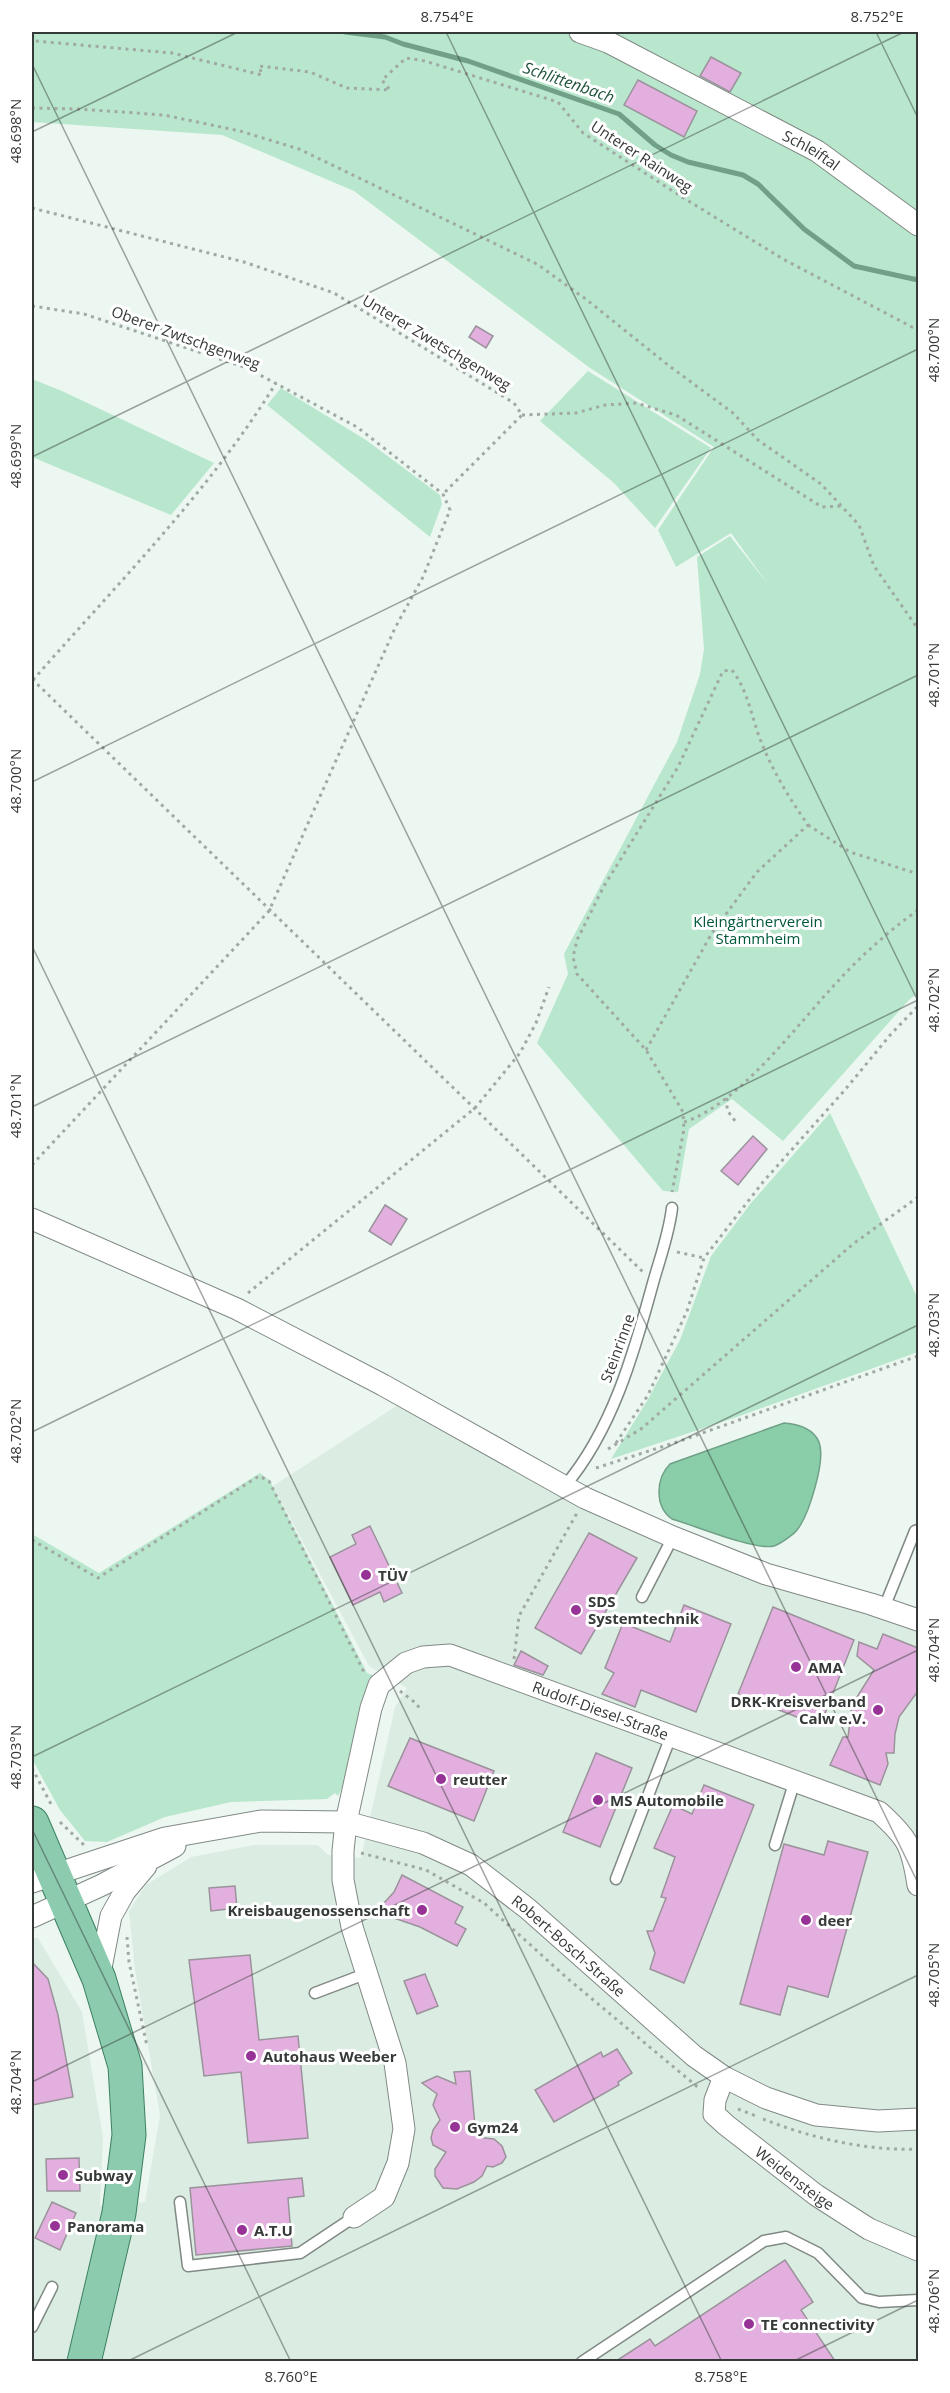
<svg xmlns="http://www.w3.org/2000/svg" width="950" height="2393" font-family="'Open Sans',sans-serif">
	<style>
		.built { fill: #dbede2 }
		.green { fill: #b8e7cd }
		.water { fill: #89cda9; stroke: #70a187; stroke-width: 1.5 }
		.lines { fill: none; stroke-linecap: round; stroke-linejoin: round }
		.stream { stroke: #70a187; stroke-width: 5 }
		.building { fill: #e2afdf; stroke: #9b939b; stroke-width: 1.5 }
		.lane-casing { stroke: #808984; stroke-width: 13 }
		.street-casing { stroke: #808984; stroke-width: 23 }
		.primary-casing { stroke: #3c8161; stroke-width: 35 }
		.path { stroke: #a1a9a4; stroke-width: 3; stroke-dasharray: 3 4.5; stroke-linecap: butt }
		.lane { stroke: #fff; stroke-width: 10 }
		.street { stroke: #fff; stroke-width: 21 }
		.primary { stroke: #8ccbae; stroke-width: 33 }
		.ticks { fill: none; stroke: #353937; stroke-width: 1.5; stroke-opacity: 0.45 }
		.poi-dot { fill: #973297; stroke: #fff; stroke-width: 2 }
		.labels { text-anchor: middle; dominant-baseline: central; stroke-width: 6; stroke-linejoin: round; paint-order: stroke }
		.street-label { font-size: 15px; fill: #353937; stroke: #fff }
		.park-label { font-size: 15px; fill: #005939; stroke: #fff }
		.poi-label { font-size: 15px; font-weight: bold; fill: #353937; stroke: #fff; text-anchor: start }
		.water-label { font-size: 16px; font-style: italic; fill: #1f533b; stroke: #fff }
		.neatline { fill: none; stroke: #353937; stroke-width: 2 }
		.ticks-label { font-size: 15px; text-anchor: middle; fill: #353937 }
	</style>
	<rect width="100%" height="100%" fill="#ecf7f1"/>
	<polygon class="built" points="398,1405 554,1492 918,1630 918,2361 32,2361 32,1938 38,1938 82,2012 103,2137 100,2206 145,2202 160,2115 135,1970 129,1911 146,1885 191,1857 254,1845 318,1845 328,1855 361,1858 395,1707 407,1688 369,1666 273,1486"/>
	<g class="green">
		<polygon points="32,32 918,32 918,993 909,1000 783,1141 732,1099 689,1129 678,1192 663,1191 537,1043 568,974 564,954 677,742 700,674 704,649 697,557 730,536 767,583 731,533 676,567 658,530 714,447 590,368 354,191 222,135 32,122"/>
		<polygon points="588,371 711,448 655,528 614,483 540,421"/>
		<polygon points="32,379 62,391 214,463 171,515 32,457"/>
		<polygon points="281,388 366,440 440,495 442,504 430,537 267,405"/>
		<polygon points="830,1113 918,1299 918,1352 740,1416 611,1459 647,1401 680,1340 711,1256 751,1203"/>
		<polygon points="260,1473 270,1481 367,1673 377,1677 363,1706 342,1788 338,1796 335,1793 327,1799 231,1802 165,1817 107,1842 85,1841 60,1810 32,1759 32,1534 99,1573"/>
	</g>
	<path class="water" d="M784,1423c13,1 29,5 35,19 7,18 -10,73 -22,88 -4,5 -17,14 -23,16 -18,5 -81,-21 -102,-27 -18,-13 -16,-41 -2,-55z"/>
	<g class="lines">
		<polyline class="stream" points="345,32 385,37 403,44 468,61 619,114 655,145 671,155 688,162 743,175 758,184 804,229 854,266 918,280"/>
	</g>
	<g class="building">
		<polygon points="711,57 741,73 730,92 700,76"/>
		<polygon points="638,80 697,111 684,137 624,105"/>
		<polygon points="476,326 493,336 486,348 469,337"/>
		<polygon points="753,1136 767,1149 738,1185 721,1171"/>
		<polygon points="385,1205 407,1219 391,1245 369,1231"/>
		<polygon points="370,1526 402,1593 384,1602 380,1592 353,1605 330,1557 356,1544 352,1535"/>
		<polygon points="589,1533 637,1558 581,1654 535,1628"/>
		<polygon points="684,1605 731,1624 696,1712 641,1690 635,1707 602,1694 614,1673 605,1668 623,1623 670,1642"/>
		<polygon points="773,1607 854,1640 820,1726 738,1694"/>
		<polygon points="883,1634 918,1648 918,1691 899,1717 895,1734 894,1753 886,1753 888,1764 880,1785 830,1765 843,1737 848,1737 852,1705 874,1670 857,1656 859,1642 877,1649"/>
		<polygon points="521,1651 548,1666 543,1675 514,1665"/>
		<polygon points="410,1738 494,1771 474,1821 388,1786"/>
		<polygon points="596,1753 632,1768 600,1847 563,1832"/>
		<polygon points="704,1785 754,1805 684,1983 650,1969 655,1953 647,1931 653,1931 666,1898 661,1897 675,1857 654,1848 673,1805 692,1814"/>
		<polygon points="828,1841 868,1852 828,1997 788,1986 780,2015 740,2004 784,1844 824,1855"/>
		<polygon points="402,1875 463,1907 455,1923 466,1929 457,1946 420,1927 385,1915 382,1908 383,1904 394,1892"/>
		<polygon points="235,1886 237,1908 211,1911 209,1888"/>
		<polygon points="250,1955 259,2040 298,2036 308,2138 248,2143 241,2072 204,2076 189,1960"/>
		<polygon points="32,1962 48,1979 58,2015 73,2097 32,2105"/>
		<polygon points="425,1974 438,2006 417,2014 404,1981"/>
		<polygon points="617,2049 632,2073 618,2082 619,2085 554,2122 535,2090 601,2052 603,2057"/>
		<polygon points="470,2071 476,2137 494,2139 502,2146 506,2157 502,2163 493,2167 487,2166 482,2176 474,2182 457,2189 443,2188 435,2176 435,2169 446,2152 433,2145 431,2138 433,2130 440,2120 433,2105 437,2094 422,2083 437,2076 456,2084 454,2072"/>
		<polygon points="79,2158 80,2191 47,2191 46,2159"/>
		<polygon points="302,2178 304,2196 288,2198 292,2246 196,2255 190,2188"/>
		<polygon points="52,2202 76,2213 60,2250 35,2238"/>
		<polygon points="785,2260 813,2302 801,2310 835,2361 616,2361 650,2339 655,2346"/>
	</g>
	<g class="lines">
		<g class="lane-casing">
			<g id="lane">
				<path d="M564,1487c48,-56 70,-134 89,-204 7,-25 16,-49 19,-75"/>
				<polyline points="642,1597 673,1537"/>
				<polyline points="884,1608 915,1531 918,1530"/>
				<polyline points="775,1845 795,1780"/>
				<polyline points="616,1879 671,1736"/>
				<polyline points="315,1993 365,1974"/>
				<polyline points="180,2202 188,2266 300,2253 354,2217"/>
				<polyline points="32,2327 52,2287"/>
				<polyline points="582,2362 764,2241 786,2237 818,2253 862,2298 879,2302 918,2300"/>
			</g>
		</g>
		<g class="street-casing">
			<g id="street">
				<path id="s1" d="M580,32l28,10 209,109 101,74"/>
				<polyline points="32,1219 237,1309 383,1385 585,1498 673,1537 766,1574 871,1604 918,1620"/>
				<path id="s2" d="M32,1882l133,-44 96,-17 85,1 77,21 48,22 57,44 166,147 30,21 42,21 50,17 62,6 40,-2"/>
				<polyline points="32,1917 102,1885 175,1846"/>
				<polyline points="99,1978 111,1916 125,1891 146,1866"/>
				<path id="s3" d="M724,2077l-9,23 -1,14 12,11 90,70 53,34 49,21"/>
				<path id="s4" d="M354,2217l30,-20 14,-34 6,-34 -9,-66 -43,-136 -9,-47v-29l3,-29 25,-114 8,-23 27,-22 17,-6 27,-2 429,157c29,26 33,34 39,73"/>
			</g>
		</g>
		<g class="primary-casing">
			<polyline id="primary" points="32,1823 99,1979 125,2066 129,2135 119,2213 84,2362"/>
		</g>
		<g class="path">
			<polyline points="32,35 35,41 172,53 262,75 259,66 310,72 347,88 390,90 382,80 406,58 425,61 558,102 583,133 682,197 783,259 912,327 918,328"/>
			<polyline points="32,108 77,109 164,115 240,131 299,149 537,264 587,300 668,365 733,413 758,440 821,484 859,525 874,566 918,629"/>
			<polyline points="32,208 244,262 334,293 514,403 522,415 443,494"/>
			<polyline points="32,306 84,314 247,368 357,427 443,494"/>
			<polyline points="522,415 576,413 605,405 636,403 676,415 822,507 841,506"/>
			<polyline points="32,679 643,1272"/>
			<path d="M33,680c84,-96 176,-188 243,-297"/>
			<polyline points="808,825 850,852 918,874"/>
			<path d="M646,1050l66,-117 45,-61 51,-47c-19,-27 -36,-55 -48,-86 -9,-24 -12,-48 -28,-69l-9,1 -45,96 -74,119 -27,54 -4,17 4,17 69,76 37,62 1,17 -12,63"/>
			<polyline points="727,1098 727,1110 735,1121"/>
			<path d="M684,1122c55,-17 115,-100 155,-142 24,-26 51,-50 79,-70"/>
			<polyline points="32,1165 269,911 395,628 423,577 450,510 443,494"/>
			<polyline points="677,1252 704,1258"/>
			<polyline points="248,1293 475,1108 520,1053 536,1023 549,987"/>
			<polyline points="616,1443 648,1395 687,1311 704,1258 763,1182 844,1091 891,1034 918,1006"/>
			<polyline points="608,1449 641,1429 853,1244 918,1197"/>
			<polyline points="596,1468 683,1440 918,1356"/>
			<polyline points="32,1540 98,1578 259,1476 269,1481 364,1672"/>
			<polyline points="514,1659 519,1616 577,1513"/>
			<polyline points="400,1691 417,1704 420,1710"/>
			<polyline points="32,1768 52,1806"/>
			<polyline points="60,1822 84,1845"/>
			<polyline points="361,1853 426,1870 484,1903 567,1978 700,2089"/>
			<polyline points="127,1937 129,1962 147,2046"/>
			<polyline points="738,2109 756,2116"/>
			<path d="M763,2119c48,19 103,32 155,30"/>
		</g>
		<use href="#lane" class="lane"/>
		<use href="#street" class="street"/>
		<use href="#primary" class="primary"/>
	</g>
	<path class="ticks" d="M446,32l472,969M876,32l42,86M32,64l886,1819M32,132l206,-100M32,457l872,-425M32,782l886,-433M32,946l690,1416M32,1107l886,-432M32,1432l886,-432M32,1757l886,-432M32,1829l259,533M32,2082l886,-432M126,2362l792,-387M792,2362l126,-62"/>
	<g class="poi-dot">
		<circle cx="366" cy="1575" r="6"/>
		<circle cx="576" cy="1610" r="6"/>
		<circle cx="796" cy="1667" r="6"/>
		<circle cx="878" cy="1710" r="6"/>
		<circle cx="441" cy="1779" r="6"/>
		<circle cx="598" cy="1800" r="6"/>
		<circle cx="422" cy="1910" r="6"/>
		<circle cx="806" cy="1920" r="6"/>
		<circle cx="251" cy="2056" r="6"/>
		<circle cx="455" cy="2127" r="6"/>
		<circle cx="63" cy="2175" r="6"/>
		<circle cx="55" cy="2226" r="6"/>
		<circle cx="242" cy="2230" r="6"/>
		<circle cx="749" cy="2324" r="6"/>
	</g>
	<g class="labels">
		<g class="street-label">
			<text stroke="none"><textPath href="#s1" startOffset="260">Schleiftal</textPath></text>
			<text transform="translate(642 156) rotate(33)">Unterer Rainweg</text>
			<text transform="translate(186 337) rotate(20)">Oberer Zwtschgenweg</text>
			<text transform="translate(437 342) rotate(31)">Unterer Zwetschgenweg</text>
			<text transform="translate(617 1348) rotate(-70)">Steinrinne</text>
			<text stroke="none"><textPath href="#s4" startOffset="804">Rudolf-Diesel-Straße</textPath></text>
			<text stroke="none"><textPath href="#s2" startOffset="582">Robert-Bosch-Straße</textPath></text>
			<text stroke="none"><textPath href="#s3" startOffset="142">Weidensteige</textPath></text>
		</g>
		<g class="park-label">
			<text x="758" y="921">Kleingärtnerverein<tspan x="758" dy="17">Stammheim</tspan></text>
		</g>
		<g class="poi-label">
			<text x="378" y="1575">TÜV</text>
			<text x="588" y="1601">SDS<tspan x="588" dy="17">Systemtechnik</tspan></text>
			<text x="808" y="1667">AMA</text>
			<text x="866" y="1701" text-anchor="end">DRK-Kreisverband<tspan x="866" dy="17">Calw e.V.</tspan></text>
			<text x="453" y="1779">reutter</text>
			<text x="610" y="1800">MS Automobile</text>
			<text x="410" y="1910" text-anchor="end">Kreisbaugenossenschaft</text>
			<text x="818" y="1920">deer</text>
			<text x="263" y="2056">Autohaus Weeber</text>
			<text x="467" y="2127">Gym24</text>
			<text x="75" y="2175">Subway</text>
			<text x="67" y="2226">Panorama</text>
			<text x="254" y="2230">A.T.U</text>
			<text x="761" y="2324">TE connectivity</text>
		</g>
		<g class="water-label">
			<text transform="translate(569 82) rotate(19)">Schlittenbach</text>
		</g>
	</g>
	<rect width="950" height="2393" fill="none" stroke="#ffffff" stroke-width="66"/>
	<rect x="33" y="33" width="884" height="2327" class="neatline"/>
	<g class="ticks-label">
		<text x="447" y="22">8.754°E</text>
		<text x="877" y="22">8.752°E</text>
		<text transform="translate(16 131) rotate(-90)" y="5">48.698°N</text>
		<text transform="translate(934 350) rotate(-90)" y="5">48.700°N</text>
		<text transform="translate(16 456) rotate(-90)" y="5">48.699°N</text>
		<text transform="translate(934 675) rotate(-90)" y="5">48.701°N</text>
		<text transform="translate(16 781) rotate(-90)" y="5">48.700°N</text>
		<text transform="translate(934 1000) rotate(-90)" y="5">48.702°N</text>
		<text transform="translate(16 1106) rotate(-90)" y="5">48.701°N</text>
		<text transform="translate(934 1325) rotate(-90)" y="5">48.703°N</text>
		<text transform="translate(16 1431) rotate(-90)" y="5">48.702°N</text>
		<text transform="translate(934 1650) rotate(-90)" y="5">48.704°N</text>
		<text transform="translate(16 1757) rotate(-90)" y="5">48.703°N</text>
		<text transform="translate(934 1975) rotate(-90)" y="5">48.705°N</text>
		<text transform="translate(16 2082) rotate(-90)" y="5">48.704°N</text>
		<text transform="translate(934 2301) rotate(-90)" y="5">48.706°N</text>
		<text x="291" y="2382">8.760°E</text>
		<text x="721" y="2382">8.758°E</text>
	</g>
</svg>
